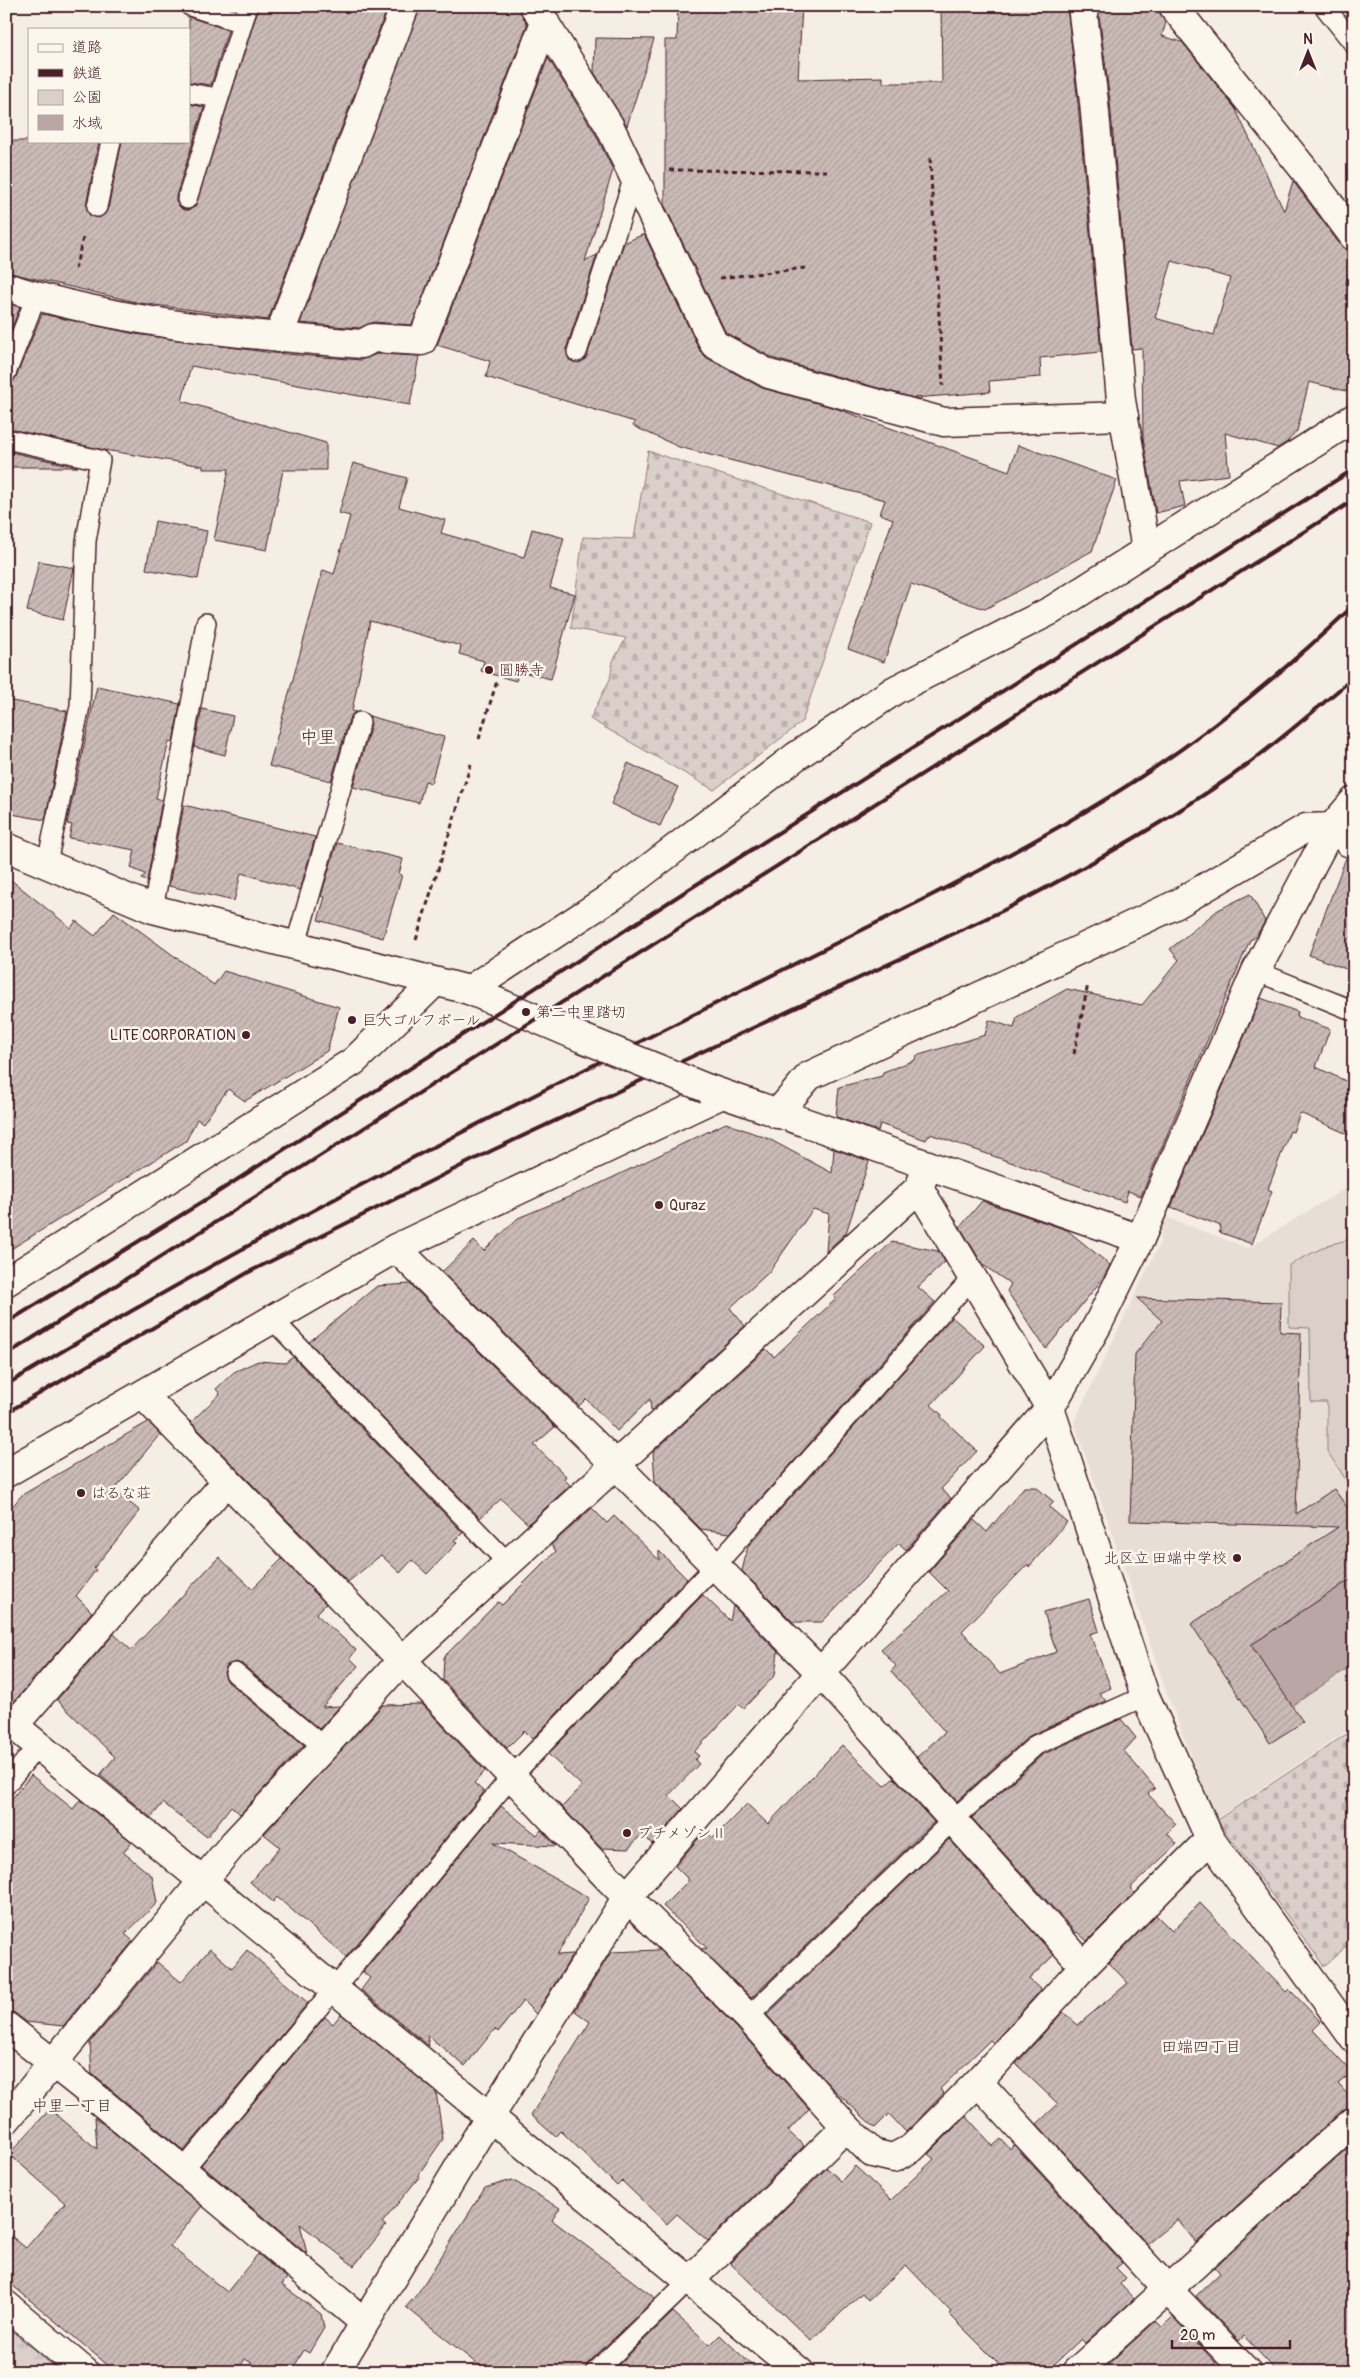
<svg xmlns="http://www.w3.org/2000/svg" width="1360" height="2378" font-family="Pangolin,'Klee One',sans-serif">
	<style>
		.built { fill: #e7dfd6 }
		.green { fill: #dbd0c9; stroke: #92787a }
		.cemetery { fill: url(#cemetery-stones); stroke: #92787a }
		.park { fill: url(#park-tufts); stroke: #92787a }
		.water { fill: #baa7a5; stroke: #8d7174 }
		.building { fill: url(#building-hatch); stroke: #4a1f2b; fill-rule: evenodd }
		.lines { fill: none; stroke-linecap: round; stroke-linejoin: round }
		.service-casing { stroke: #4a1f2b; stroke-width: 22 }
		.minor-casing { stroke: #4a1f2b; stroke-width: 31 }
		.tertiary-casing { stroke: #4a1f2b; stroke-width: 31 }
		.path { stroke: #4a1f2b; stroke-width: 3; stroke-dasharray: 5 4; stroke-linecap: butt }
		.service { stroke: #fbf7ec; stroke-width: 19 }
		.minor { stroke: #fbf7ec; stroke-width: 28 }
		.tertiary { stroke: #fbf7ec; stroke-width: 28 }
		.rail { stroke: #4a1f2b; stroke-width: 4 }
		.minor-bridge-casing { stroke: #4a1f2b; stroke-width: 31; stroke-linecap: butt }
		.minor-bridge { stroke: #fbf7ec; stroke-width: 28 }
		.poi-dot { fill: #4a1f2b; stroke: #fbf7ec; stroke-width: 2 }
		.labels { text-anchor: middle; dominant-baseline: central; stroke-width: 5; stroke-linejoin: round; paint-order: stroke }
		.poi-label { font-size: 15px; fill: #4a1f2b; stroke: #fbf7ec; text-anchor: start }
		.neighbourhood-label { font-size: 16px; fill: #4a1f2b; stroke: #fbf7ec }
		.quarter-label { font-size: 18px; fill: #4a1f2b; stroke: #fbf7ec }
	</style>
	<defs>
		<pattern id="cemetery-stones" width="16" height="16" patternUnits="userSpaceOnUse" patternTransform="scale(1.25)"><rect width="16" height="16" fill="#dbd0c9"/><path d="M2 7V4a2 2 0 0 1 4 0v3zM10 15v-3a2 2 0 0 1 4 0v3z" fill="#bdb2ad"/></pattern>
		<pattern id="park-tufts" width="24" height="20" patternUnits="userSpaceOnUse" patternTransform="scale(1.25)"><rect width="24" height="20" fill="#dbd0c9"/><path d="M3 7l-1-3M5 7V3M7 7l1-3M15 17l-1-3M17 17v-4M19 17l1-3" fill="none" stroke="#bdb2ad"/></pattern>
		<pattern id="building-hatch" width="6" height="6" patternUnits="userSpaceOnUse" patternTransform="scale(1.25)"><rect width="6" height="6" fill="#cabbb6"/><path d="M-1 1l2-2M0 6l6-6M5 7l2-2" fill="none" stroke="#afa09d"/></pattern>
	</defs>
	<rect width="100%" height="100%" fill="#f4eee4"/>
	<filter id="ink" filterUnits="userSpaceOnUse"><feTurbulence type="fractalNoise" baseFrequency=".02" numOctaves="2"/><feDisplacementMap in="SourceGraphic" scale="10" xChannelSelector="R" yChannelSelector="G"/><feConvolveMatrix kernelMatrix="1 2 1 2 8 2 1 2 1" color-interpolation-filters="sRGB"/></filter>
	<g filter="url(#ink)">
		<polygon class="built" points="1354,1183 1354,1726 1216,1819 1167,1694 1074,1422 1159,1245 1165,1217 1248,1248"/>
		<polygon class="green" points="1354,1238 1354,1492 1327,1451 1327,1402 1311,1402 1310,1328 1289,1327 1289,1265 1328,1245"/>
		<g class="cemetery">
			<polygon points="648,451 870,522 802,722 714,790 590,719 610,679 613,661 626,638 571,628 583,537 634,539"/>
			<polygon points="1354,1729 1354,1940 1324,1966 1217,1820"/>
		</g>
		<polygon class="park" points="6,2326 60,2372 6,2372"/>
		<polygon class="water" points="1354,1577 1354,1664 1292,1706 1251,1645"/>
		<g class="building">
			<polygon points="259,6 388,6 268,320 140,303 6,272 6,141 99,141 86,205 90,216 100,218 108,209 122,141 189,141 189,104 204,107 176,196 176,202 183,210 189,210 195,207"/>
			<polygon points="420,6 518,6 527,25 412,325 374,322 359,328 300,323"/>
			<polygon points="678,6 802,6 798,79 883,77 883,83 942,83 941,6 1067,6 1078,104 1101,352 1040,358 1041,377 989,381 990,392 914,398 775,359 726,333 665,206 665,40 677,40"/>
			<path d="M1098,6h44l17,5 7,11 -4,14 20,6 53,66 49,103 9,-30 48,65 12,6 -7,32 8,2v107l-45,-11 -12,49 -10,11 -9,6 -53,-15 4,42 -49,6 5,25 -29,7 -13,-75 -1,-90 -10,1 -22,-248zM1172,261l58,17 -16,57 -59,-17z"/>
			<polygon points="189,17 228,30 211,85 189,82"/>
			<polygon points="595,38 654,39 627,126 594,72"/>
			<polygon points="548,58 595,133 613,170 585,261 597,255 566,349 569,360 579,363 587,356 624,243 644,234 700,351 707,358 762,388 835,408 1009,471 1018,445 1117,480 1092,551 985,609 911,584 884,662 848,649 893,519 880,514 885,500 679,447 633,426 635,422 486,377 490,361 437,345"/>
			<polygon points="6,303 20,307 6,342"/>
			<polygon points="42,314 135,334 273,353 361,360 377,354 419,356 410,405 191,366 182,401 326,443 326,470 283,470 267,550 214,540 229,469 203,469 203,466 104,450 6,428 6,384 13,382 16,377"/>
			<polygon points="6,451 78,467 6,467"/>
			<polygon points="353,463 407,478 399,507 445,520 441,533 524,557 532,529 564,538 550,588 575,594 551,679 519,671 516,681 481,671 484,661 459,654 461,646 370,621 352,711 356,712 349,719 331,781 269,766 323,570 334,574 350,516 339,513"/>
			<polygon points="155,521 207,531 198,579 146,569"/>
			<polygon points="39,561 74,568 63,620 27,611"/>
			<polygon points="97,686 180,704 173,742 169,741 156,798 162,800 147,881 141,879 145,874 131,868 135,850 69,838 72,825 67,824"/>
			<polygon points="6,700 67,711 45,820 6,813"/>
			<polygon points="202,709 233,716 225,755 194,747"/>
			<polygon points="369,716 444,737 431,783 425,781 419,803 353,787 371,725"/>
			<polygon points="628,763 678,787 660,826 611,804"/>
			<polygon points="184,805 315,837 300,890 241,873 234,901 169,886"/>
			<polygon points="337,843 403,859 399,874 402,875 383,938 318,920 325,897 321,896"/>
			<polygon points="1346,858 1354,860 1354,972 1309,955"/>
			<polygon points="6,876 71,928 76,921 95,936 114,912 214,985 224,971 339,1007 327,1051 245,1101 228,1089 203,1123 197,1119 186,1141 6,1252"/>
			<polygon points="1250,894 1265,921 1256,937 1250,940 1141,1196 1128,1191 1125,1202 930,1134 926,1140 880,1124 878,1131 836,1117 839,1087 882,1076 883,1072 915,1060 916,1056 985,1035 989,1020 1014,1028 1017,1017 1067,989 1142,1005 1179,960 1170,949 1218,910"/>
			<polygon points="1261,998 1298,1012 1297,1017 1330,1029 1316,1067 1354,1085 1354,1137 1300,1113 1293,1132 1290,1131 1268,1189 1272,1191 1252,1244 1219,1232 1221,1226 1171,1207"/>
			<polygon points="726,1123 769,1139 832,1173 834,1149 869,1161 846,1233 826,1252 829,1214 813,1209 770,1271 730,1308 745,1326 651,1411 650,1399 617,1431 586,1399 579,1406 442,1272 474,1241 484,1251 518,1218 595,1186"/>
			<polygon points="982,1201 1067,1230 1110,1265 1104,1277 1046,1349 1007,1291 1011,1284 983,1265 960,1227"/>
			<polygon points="892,1242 938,1251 945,1262 918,1287 935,1302 730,1533 701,1529 655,1482 653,1452 766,1349 774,1357 836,1299 834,1296"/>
			<polygon points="410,1284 555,1427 534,1445 566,1476 564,1479 570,1485 528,1524 501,1499 480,1518 309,1342 377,1286"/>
			<polygon points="1137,1298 1281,1302 1280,1332 1301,1333 1296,1514 1334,1489 1354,1517 1354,1577 1251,1645 1303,1722 1270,1743 1191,1624 1338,1527 1130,1521 1135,1354 1162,1321"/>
			<polygon points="952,1317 985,1346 931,1405 942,1415 941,1417 977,1451 941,1489 951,1498 906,1550 899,1543 822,1622 793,1622 742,1571 748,1546"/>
			<polygon points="293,1357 463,1533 454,1540 457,1543 427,1574 412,1560 400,1573 381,1555 348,1582 191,1422 220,1394 216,1389 234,1372 258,1361 285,1363"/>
			<polygon points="148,1422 160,1434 114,1490 140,1511 94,1568 96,1570 76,1596 92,1612 11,1705 6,1704 6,1514 22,1495"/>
			<polygon points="1024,1487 1036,1487 1054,1502 1049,1507 1067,1522 1029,1567 1028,1564 962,1631 1000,1674 1056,1652 1044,1612 1089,1599 1099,1631 1090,1634 1111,1688 1099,1693 1106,1701 1029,1736 957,1801 917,1757 945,1732 891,1671 896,1666 881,1649 948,1591 929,1572 974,1520 987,1532"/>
			<polygon points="592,1508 607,1523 614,1516 659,1560 659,1551 687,1579 532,1739 524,1731 507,1748 443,1680 444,1657 498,1602 502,1605 556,1551 551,1545"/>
			<polygon points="219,1557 252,1589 282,1559 326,1604 316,1614 356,1650 350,1658 358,1666 322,1707 340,1706 319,1729 242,1664 236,1662 227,1665 224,1672 228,1682 304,1745 240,1814 231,1806 207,1837 163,1803 151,1818 100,1775 115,1757 57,1700 114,1634 131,1650"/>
			<polygon points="703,1595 730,1621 733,1606 778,1652 775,1675 744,1708 739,1704 694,1752 699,1756 695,1760 699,1764 669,1795 683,1809 652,1844 642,1834 628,1849 601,1848 562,1807 582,1786 548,1754"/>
			<polygon points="422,1704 485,1771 474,1783 484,1792 346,1957 277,1897 273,1902 250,1882 280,1847 264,1834 383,1705"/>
			<polygon points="1121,1719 1136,1738 1124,1751 1155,1788 1148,1794 1176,1824 1167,1833 1177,1844 1130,1888 1135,1893 1087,1941 1077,1932 1076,1933 972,1818 1042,1755"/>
			<polygon points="842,1745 885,1786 894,1778 934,1822 751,1998 701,1949 707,1948 663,1906 689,1880 675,1866 705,1831 713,1838 747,1804 768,1824"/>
			<polygon points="31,1775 73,1809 80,1800 132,1842 123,1852 152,1876 157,1903 125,1934 133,1941 63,2026 26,2022 15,2013 6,2011 6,1806"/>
			<polygon points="501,1806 537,1835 541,1830 556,1846 493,1843 589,1898 557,1955 573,1954 536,2014 523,2001 498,2032 495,2029 465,2066 427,2035 429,2046 361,1990 370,1978 363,1972"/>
			<polygon points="949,1839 1054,1955 1029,1979 1041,1990 993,2043 990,2040 940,2089 944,2093 906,2132 889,2114 875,2128 830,2086 767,2015"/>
			<polygon points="1200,1903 1286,1992 1289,1989 1321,2022 1313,2030 1352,2072 1338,2084 1354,2101 1354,2106 1344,2109 1196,2243 1178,2219 1147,2244 1037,2124 1058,2104 1016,2064 1063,2012 1078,2025 1128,1983 1109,1963 1156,1915 1172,1931"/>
			<polygon points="210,1949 232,1968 247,1950 308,2003 184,2151 92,2074 90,2043 157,1962 181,1982"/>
			<polygon points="659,1950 737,2028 809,2109 788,2131 804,2146 708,2241 677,2214 667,2224 622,2181 617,2186 561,2131 556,2137 531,2115 590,2022 575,2011 611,1952"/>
			<polygon points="341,2014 436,2092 443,2139 418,2175 420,2176 382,2223 386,2226 354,2266 300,2224 307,2254 201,2165 325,2017 333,2024"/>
			<polygon points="50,2109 97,2149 95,2117 202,2206 170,2246 227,2292 258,2254 287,2278 282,2285 321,2314 324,2328 309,2353 304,2350 291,2372 266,2372 245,2359 237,2372 116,2372 6,2280 6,2232 26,2248 65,2203 9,2154"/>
			<polygon points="966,2116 993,2146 1001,2139 1010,2149 1014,2145 1122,2263 1116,2268 1126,2278 1120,2284 1134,2299 1085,2343 1081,2339 1046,2372 1007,2372 949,2314 951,2312 906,2265 868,2300 862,2293 811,2341 730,2263 827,2168 841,2181 855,2166 891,2200 934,2159 928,2154"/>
			<polygon points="1354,2142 1354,2372 1277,2372 1244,2336 1239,2341 1196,2296 1220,2273 1215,2267"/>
			<polygon points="512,2180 560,2208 552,2220 655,2298 587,2364 584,2372 487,2372 406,2307 418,2293 485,2188"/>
			<polygon points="673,2312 710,2345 720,2335 759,2372 611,2372"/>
			<polygon points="1173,2317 1216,2363 1206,2372 1113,2372 1107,2365 1156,2321 1162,2327"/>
		</g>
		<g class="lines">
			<g class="service-casing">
				<g id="service">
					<polyline points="190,6 242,23"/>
					<polyline points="1324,6 1354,44"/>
					<polyline points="189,93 218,98"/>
					<polyline points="187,199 248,6"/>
					<polyline points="97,207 111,141"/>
					<polyline points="577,352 634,177"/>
					<polyline points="6,373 36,297"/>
					<polyline points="6,439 100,460 86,541 80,706 47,863"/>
					<polyline points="1332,827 1346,846 1354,849"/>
					<polyline points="153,909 206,623"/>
					<polyline points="295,947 360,722"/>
					<polyline points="1256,971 1354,1011"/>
					<polyline points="273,1320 507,1562"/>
					<polyline points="235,1673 324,1747"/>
					<polyline points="6,1785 38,1745"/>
					<polyline points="748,2017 953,1820 1036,1745 1145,1696"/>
					<polyline points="182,2171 512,1776 715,1566 972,1278"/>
					<polyline points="595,2372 689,2281"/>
				</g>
			</g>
			<g class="minor-casing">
				<g id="minor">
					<polyline points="534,6 609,125 714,344 769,374 944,422 1124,416"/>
					<polyline points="1082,6 1094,102 1121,400 1146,550"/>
					<polyline points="1173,6 1303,168 1354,237"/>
					<path d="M6,287c114,36 237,48 356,57l11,-6 49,3 123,-319"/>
					<polyline points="278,338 405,6"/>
					<polyline points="469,990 614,895 795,757 895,690 1052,610 1354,418"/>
					<polyline points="469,990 582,1038"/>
					<polyline points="706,1088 1140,1239"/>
					<polyline points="777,1114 809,1076 1177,904 1306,828 1332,827 1354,801"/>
					<polyline points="919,1188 1050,1408 1145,1696 1210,1839 1354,2039"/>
					<polyline points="396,1248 616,1465 821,1673 1084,1966"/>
					<polyline points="6,1282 354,1061 435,982"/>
					<polyline points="143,1395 402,1660 609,1879 748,2017 846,2127"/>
					<polyline points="6,1473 396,1248 722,1094"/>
					<polyline points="14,1725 227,1481"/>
					<polyline points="6,2026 82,2086 364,2322"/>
					<polyline points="978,2082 1167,2289 1247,2372"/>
					<polyline points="6,2120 234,1843 324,1747 402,1660 919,1188 928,1165"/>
					<polyline points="689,2281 846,2127 872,2153 893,2158 912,2148 978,2082 1084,1966 1210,1839"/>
					<polyline points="6,2305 85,2372"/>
					<polyline points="335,2372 476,2139 627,1897 1050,1408 1098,1324 1140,1239 1256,971 1332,827"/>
					<polyline points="1076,2372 1354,2121"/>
				</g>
			</g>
			<g class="tertiary-casing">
				<g id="tertiary">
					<polyline points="6,847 153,909 469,990"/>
					<path d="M6,1719c265,216 529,435 794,653"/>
				</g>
			</g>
			<g class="path">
				<polyline points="930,158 943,386"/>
				<polyline points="669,170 828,171"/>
				<polyline points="75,269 84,234"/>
				<polyline points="720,278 805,268"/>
				<polyline points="479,739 497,681"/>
				<polyline points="416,940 471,764"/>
				<polyline points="1074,1054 1088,984"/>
			</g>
			<use href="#service" class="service"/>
			<use href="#minor" class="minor"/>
			<use href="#tertiary" class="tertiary"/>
			<g class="rail">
				<polyline points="6,1323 204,1201 683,893 1354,469"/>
				<polyline points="6,1355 1354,500"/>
				<path d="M6,1385c219,-133 448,-250 677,-365 82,-41 164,-82 245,-123 70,-36 140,-73 205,-115 79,-51 153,-112 221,-177"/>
				<path d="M6,1413l243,-141 244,-122 511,-240c79,-41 156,-84 229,-135 42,-30 81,-64 121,-98"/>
			</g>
			<g class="minor-bridge-casing">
				<polyline id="minor-bridge" points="582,1038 706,1088"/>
			</g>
			<use href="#minor-bridge" class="minor-bridge"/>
		</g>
	</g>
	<g class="poi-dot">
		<circle cx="489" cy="670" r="5"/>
		<circle cx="526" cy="1012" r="5"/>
		<circle cx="352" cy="1020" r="5"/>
		<circle cx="246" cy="1035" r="5"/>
		<circle cx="659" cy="1205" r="5"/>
		<circle cx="81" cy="1493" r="5"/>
		<circle cx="1237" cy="1558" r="5"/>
		<circle cx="627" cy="1833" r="5"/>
	</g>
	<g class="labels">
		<g class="poi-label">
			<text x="499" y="670">圓勝寺</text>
			<text x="536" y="1012">第二中里踏切</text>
			<text x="362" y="1020">巨大ゴルフボール</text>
			<text x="236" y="1035" text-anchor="end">LITE CORPORATION</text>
			<text x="669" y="1205">Quraz</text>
			<text x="91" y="1493">はるな荘</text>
			<text x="1227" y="1558" text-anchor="end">北区立 田端中学校</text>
			<text x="637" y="1833">プチメゾンⅡ</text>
		</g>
		<g class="neighbourhood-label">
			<text x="1201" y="2047">田端四丁目</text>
			<text x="72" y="2106">中里一丁目</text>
		</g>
		<g class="quarter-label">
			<text x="318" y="737">中里</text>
		</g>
	</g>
	<rect width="1360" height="2378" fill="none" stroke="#fbf7ec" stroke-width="25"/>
	<rect x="12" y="12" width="1335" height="2353" fill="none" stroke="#4a1f2b" stroke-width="2" filter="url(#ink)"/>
	<rect x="28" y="28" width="162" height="115" fill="#fbf7ec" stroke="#b4a19f"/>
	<rect x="38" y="44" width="25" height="8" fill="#fbf7ec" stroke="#b4a19f"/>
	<text x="72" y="52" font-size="15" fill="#4a1f2b">道路</text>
	<rect x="38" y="69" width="25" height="8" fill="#4a1f2b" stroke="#b4a19f"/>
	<text x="72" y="78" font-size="15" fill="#4a1f2b">鉄道</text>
	<rect x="38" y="90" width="25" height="15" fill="#dbd0c9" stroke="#b4a19f"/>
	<text x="72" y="102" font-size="15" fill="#4a1f2b">公園</text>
	<rect x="38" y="115" width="25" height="15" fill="#baa7a5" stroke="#b4a19f"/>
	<text x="72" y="128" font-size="15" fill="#4a1f2b">水域</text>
	<g transform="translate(1308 52)" stroke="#fbf7ec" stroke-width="4" paint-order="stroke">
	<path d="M0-4L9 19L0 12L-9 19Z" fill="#4a1f2b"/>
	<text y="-8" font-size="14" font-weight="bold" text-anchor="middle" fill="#4a1f2b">N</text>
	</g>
	<path d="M1172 2340v8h118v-8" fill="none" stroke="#4a1f2b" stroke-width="2.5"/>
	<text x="1180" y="2340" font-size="15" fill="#4a1f2b" stroke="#fbf7ec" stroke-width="4" paint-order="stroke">20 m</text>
</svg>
